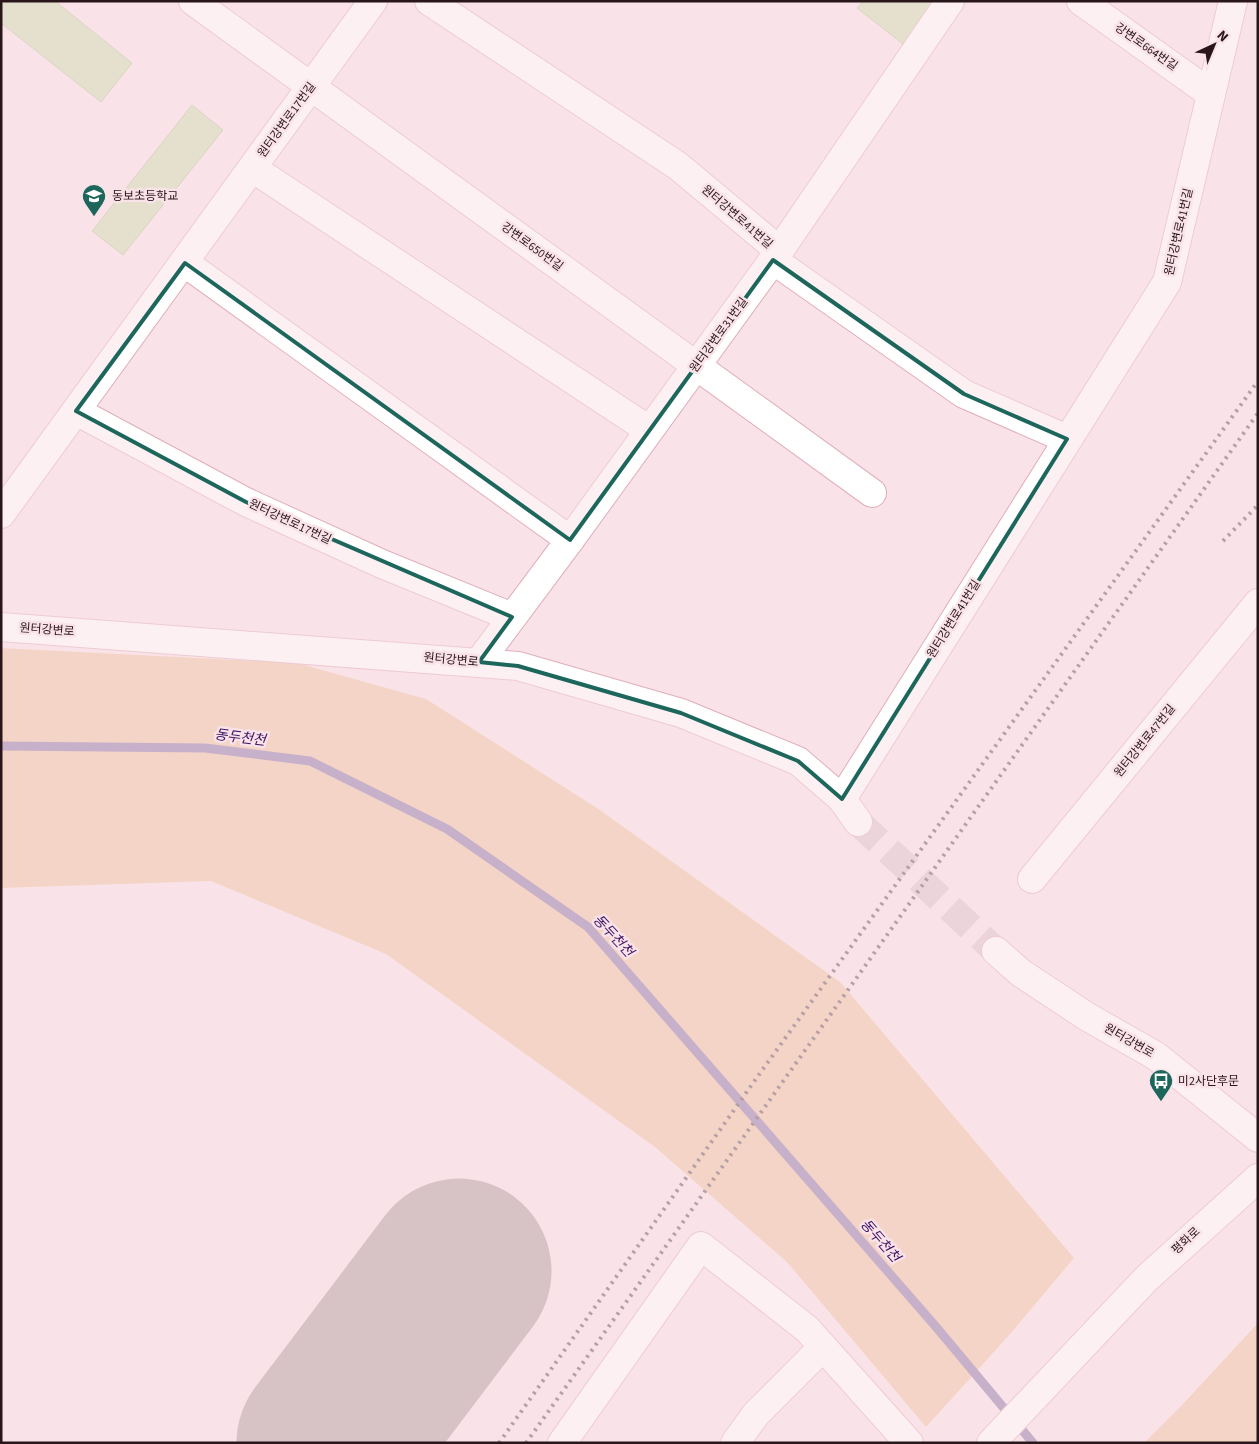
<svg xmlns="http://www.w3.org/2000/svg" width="1259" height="1444" font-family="'Source Sans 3','Noto Sans KR',sans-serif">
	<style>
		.green { fill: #eec29d }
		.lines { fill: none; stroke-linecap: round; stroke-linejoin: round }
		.stream { stroke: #8b72a5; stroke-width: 9 }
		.runway { stroke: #ae999e; stroke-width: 185 }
		.building { fill: #cddcaf; stroke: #b4c296 }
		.secondary-tunnel { stroke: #dac4c9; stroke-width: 28; stroke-dasharray: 28 14; stroke-linecap: butt }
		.street-casing { stroke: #e1aeba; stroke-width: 30 }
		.secondary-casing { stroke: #e1aeba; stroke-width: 30 }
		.street { stroke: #fff; stroke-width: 28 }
		.secondary { stroke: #fff; stroke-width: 28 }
		.rail { stroke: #634f54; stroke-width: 4; stroke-dasharray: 2.5 5; stroke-linecap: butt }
		.marked { fill: none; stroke: #1d665c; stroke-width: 4; stroke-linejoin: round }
		.labels { text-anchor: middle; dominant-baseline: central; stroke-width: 5; stroke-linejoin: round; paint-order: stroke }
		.street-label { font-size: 12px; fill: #28161b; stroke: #f9e3e8 }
		.poi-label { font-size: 12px; fill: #28161b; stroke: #f9e3e8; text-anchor: start }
		.water-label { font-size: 14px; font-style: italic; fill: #3b0f62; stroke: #f9e3e8 }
	</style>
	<rect width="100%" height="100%" fill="#f9e3e8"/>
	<g class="green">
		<polygon points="1,648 297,663 426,699 597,808 840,982 1074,1258 1011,1333 926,1427 787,1262 655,1147 386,954 211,881 1,888"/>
		<polygon points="1258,1323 1258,1443 1144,1443 1183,1404"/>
	</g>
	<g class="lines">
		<polyline class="stream" points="1,746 205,748 310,761 447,829 588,927 937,1328 1033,1443"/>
		<polyline class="runway" points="329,1443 459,1271"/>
	</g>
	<g class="building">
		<polygon points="1,1 55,1 132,63 101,102 1,23"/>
		<polygon points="863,1 937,1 903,44 857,8"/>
		<polygon points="192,105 223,130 123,255 92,231"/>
	</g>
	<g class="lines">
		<polyline class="secondary-tunnel" points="858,822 996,951"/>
		<g class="street-casing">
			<g id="street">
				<polyline points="193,1 872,493"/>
				<polyline points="429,1 678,166 775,247 773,260 964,394 1067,439"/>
				<polyline points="1081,1 1211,94"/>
				<polyline points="252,168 649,430"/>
				<polyline points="185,263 570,540"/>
				<polyline points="76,411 246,502 382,564 512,617"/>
				<polyline points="1,514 373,1"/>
				<polyline points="479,662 570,540 773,260 950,1"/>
				<polyline points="842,799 1167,282 1233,1"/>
				<polyline points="1032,879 1258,603"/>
				<polyline points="562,1443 701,1246 807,1329 909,1443"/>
				<polyline points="735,1443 756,1414 823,1347"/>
			</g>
		</g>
		<g class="secondary-casing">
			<g id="secondary">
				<polyline points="1,627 518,666 681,713 798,761 842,799 858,822"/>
				<polyline points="996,951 1021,973 1086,1016 1156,1056 1258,1138"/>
				<polyline points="991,1443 1147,1278 1258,1178"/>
			</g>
		</g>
		<use href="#street" class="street"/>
		<use href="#secondary" class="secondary"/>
		<g class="rail">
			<polyline points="1223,541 1258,505"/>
			<polyline points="499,1443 758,1076 1258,381"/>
			<polyline points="526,1443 1258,413"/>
		</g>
	</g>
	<path d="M0 0H1259V1444H0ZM773,260l191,134 103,45 -225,360 -44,-38 -117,-48 -163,-47 -39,-4 33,-45 -266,-115 -170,-91 109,-148 385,277z" fill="#f9e3e8" fill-opacity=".55" fill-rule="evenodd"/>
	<path class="marked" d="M773,260l191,134 103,45 -225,360 -44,-38 -117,-48 -163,-47 -39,-4 33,-45 -266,-115 -170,-91 109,-148 385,277z"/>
	<defs>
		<g id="school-pin" transform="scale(1.25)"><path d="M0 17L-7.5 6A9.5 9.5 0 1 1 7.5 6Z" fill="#1d665c" stroke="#f9e3e8"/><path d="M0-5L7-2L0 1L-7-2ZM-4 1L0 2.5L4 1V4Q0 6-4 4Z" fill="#fff"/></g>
		<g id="bus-pin" transform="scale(1.25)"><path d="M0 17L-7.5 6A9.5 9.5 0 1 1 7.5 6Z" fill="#1d665c" stroke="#f9e3e8"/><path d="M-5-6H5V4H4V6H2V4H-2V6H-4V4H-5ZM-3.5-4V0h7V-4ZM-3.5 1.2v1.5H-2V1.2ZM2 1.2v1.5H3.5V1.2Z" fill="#fff"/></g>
	</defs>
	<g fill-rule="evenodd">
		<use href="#school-pin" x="94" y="196"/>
		<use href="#bus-pin" x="1161" y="1081"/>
	</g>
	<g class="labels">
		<g class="street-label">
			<text transform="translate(1146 47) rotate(35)">강변로664번길</text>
			<text transform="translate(287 120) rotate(-54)">원터강변로17번길</text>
			<text transform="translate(737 217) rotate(41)">원터강변로41번길</text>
			<text transform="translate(1179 232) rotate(-77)">원터강변로41번길</text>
			<text transform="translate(532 247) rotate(36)">강변로650번길</text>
			<text transform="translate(719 335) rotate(-54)">원터강변로31번길</text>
			<text transform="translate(290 522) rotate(25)">원터강변로17번길</text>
			<text transform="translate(954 619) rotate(-58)">원터강변로41번길</text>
			<text transform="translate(47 630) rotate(4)">원터강변로</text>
			<text transform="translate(451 660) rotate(5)">원터강변로</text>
			<text transform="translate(1145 741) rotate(-51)">원터강변로47번길</text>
			<text transform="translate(1129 1041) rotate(30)">원터강변로</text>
			<text transform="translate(1186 1241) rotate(-43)">평화로</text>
		</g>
		<g class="poi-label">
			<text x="112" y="196">동보초등학교</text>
			<text x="1178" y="1081">미2사단후문</text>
		</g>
		<g class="water-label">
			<text transform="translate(240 738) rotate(7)">동두천천</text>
			<text transform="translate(613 936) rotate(47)">동두천천</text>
			<text transform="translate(880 1241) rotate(49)">동두천천</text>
		</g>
	</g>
	<rect width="1259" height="1444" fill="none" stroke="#28161b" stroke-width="5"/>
	<g transform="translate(1214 45) rotate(44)" stroke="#f9e3e8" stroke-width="4" paint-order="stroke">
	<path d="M0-4L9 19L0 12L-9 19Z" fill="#28161b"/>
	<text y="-8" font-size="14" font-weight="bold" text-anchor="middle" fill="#28161b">N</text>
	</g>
</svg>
